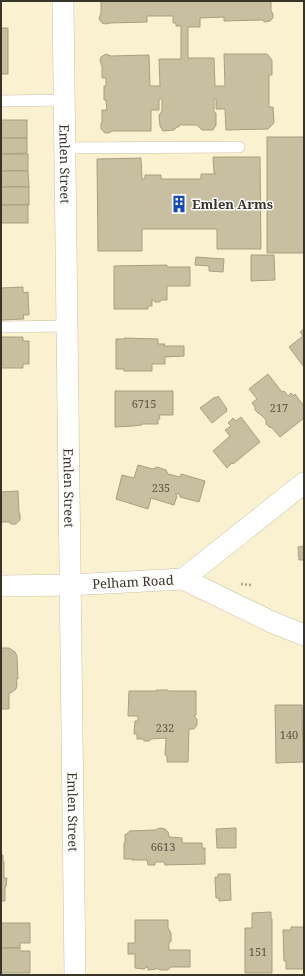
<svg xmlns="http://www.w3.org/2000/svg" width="305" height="976" font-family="'Noto Serif',serif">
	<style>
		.building { fill: #c8bfa1; stroke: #a89f81 }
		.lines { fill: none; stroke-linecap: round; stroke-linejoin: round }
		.service-casing { stroke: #cac2a3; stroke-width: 12 }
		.minor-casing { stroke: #cac2a3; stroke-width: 22 }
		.path { stroke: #aca58d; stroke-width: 2.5; stroke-dasharray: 2 2; stroke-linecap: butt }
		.service { stroke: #fff; stroke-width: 11 }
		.minor { stroke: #fff; stroke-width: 21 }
		.labels { text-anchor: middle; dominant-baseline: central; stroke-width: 3; stroke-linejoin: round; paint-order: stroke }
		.number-label { font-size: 11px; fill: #5c5746 }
		.street-label { font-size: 13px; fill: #383428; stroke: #fefefe }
		.poi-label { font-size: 13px; font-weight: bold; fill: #383428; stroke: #fefefe; text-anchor: start }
	</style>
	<rect width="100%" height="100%" fill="#faf1d1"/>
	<g class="building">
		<polygon points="99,1 271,1 271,11 273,14 273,18 270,21 265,22 262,20 224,21 224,17 200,18 200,27 188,27 188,58 214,58 215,86 225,86 224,54 267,54 272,60 272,75 269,75 269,107 273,107 274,123 268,129 226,130 225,109 216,109 216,99 214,99 214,111 215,113 216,113 216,125 213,130 202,130 197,125 179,125 179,127 177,127 174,130 163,131 160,126 159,115 162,111 162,99 159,99 159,110 151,110 151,131 112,131 109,133 105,133 101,129 101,124 102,122 102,110 107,110 106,100 104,100 104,86 106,86 106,78 102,78 102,66 100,61 101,57 106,54 111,56 149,55 150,86 160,86 159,59 181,59 181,26 176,26 176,23 173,23 173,16 147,16 147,22 110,23 106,24 102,23 99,19 101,13 101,3"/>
		<rect x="1" y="28" width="7" height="46"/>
		<rect x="1" y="120" width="26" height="18"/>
		<rect x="267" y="137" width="37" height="116"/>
		<polygon points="1,138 27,138 27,153 1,154"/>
		<rect x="1" y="154" width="27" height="17"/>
		<polygon points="213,157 260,157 261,249 217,249 217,229 142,229 142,251 98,251 97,159 141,158 142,179 145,179 145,175 161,175 161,179 201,179 201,174 216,174 216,173 214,173"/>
		<polygon points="1,171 28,171 29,187 1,187"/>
		<rect x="1" y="187" width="28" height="18"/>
		<rect x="1" y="205" width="27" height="18"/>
		<polygon points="251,255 274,255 275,280 251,281"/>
		<polygon points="196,257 224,259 223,272 209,271 209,266 195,265"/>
		<polygon points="167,265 167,267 190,267 190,286 167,286 167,300 162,300 159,302 155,302 152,299 152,306 148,306 148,309 114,309 114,266"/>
		<polygon points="23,287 23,293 28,292 29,315 23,315 24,319 1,320 1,288"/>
		<polygon points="304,329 304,367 289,347 303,336 300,332"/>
		<polygon points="1,337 23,337 23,341 29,341 29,364 23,364 23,368 1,368"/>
		<polygon points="124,338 158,339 158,344 165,344 164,346 184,346 184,356 165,357 165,364 152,364 152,371 124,371 124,369 116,369 116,339 124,339"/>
		<polygon points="268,374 282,392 284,391 288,396 291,393 293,396 295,394 304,406 304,418 280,437 272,428 269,427 266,424 266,420 260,414 258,413 255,410 255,407 252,403 257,399 249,389"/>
		<polygon points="115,391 173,391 173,415 159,415 160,419 158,419 158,424 142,424 142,425 133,426 115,427"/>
		<polygon points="218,396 227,409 226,409 227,411 212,423 200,408 215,397 216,398"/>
		<polygon points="241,417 260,442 233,464 232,463 227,468 213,451 230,436 225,430 231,426 228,423 233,418 236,421"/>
		<polygon points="138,465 153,469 157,467 166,470 168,474 180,477 181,474 205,481 199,502 180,497 180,495 176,493 176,495 177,496 174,505 151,498 148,509 116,499 122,475 134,478"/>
		<polygon points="18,491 19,512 20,515 20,520 16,524 11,524 9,522 1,522 1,492"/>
		<polygon points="304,546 304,560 299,560 298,547"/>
		<polygon points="1,648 9,648 15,652 17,656 18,679 16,679 17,684 16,689 12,692 9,693 9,709 1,709"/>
		<polygon points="156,690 168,690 168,691 196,691 196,715 194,716 197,719 197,725 194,729 189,729 188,762 167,762 167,756 165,755 166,738 151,739 149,741 144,741 143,739 137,739 137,734 134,734 135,721 138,721 138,716 128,716 129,691 156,691"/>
		<polygon points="275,705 302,705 303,762 276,763"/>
		<polygon points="160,828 165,829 168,832 169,837 182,838 182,843 202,843 202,848 205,848 205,864 165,865 164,862 155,862 155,865 148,865 147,860 132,860 132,859 124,859 124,843 125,843 125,835 130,831 155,830"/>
		<polygon points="236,828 236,848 217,848 216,829"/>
		<polygon points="1,855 3,855 3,862 4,862 4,878 7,878 6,887 5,887 5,901 1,901"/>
		<polygon points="218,874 230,874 231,900 219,901 219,898 216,898 215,877 218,877"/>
		<polygon points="271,912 271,919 272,919 272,973 245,973 245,928 252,928 252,913"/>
		<polygon points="135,920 168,920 168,928 171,933 171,941 169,943 169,950 190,950 190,967 171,967 168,970 161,970 156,968 156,969 148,970 148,967 147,967 144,969 135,968 135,954 128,954 128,943 135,943"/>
		<polygon points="1,923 30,923 30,943 20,943 20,948 1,948"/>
		<polygon points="291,927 304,927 304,969 286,969 286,961 284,961 283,930 291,930"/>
		<polygon points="1,948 20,948 20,951 30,951 30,973 1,973"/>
	</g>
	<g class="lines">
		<g class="service-casing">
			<g id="service">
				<polyline points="1,101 64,100"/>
				<polyline points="65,148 239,147"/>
				<polyline points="2,327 67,326"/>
			</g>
		</g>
		<g class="minor-casing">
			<g id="minor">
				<path id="s1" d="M63,1l12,974"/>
				<polyline points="183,579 274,623 304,635"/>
				<path id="s2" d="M1,586l69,-1 113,-6 121,-96"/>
			</g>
		</g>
		<polyline class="path" points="241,584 251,585"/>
		<use href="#service" class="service"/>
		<use href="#minor" class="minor"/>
	</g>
	<defs>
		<g id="building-bare" transform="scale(1.38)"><path d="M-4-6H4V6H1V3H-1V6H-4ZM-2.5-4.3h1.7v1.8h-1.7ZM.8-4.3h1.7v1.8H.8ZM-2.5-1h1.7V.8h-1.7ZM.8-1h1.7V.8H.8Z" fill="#164bb7" stroke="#fefefe" stroke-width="2.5" paint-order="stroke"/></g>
	</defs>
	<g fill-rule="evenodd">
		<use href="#building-bare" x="179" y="204"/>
	</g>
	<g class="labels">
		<g class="number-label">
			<text x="144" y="403">6715</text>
			<text x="279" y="407">217</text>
			<text x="161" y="487">235</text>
			<text x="165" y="727">232</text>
			<text x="289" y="734">140</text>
			<text x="163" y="846">6613</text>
			<text x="258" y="951">151</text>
		</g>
		<g class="street-label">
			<text stroke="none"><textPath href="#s1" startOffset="163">Emlen Street</textPath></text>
			<text stroke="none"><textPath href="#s1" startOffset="487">Emlen Street</textPath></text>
			<text stroke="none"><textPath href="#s2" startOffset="132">Pelham Road</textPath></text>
			<text stroke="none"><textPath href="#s1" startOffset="811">Emlen Street</textPath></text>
		</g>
		<g class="poi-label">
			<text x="192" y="204">Emlen Arms</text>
		</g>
	</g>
	<rect width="305" height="976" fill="none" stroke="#383428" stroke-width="4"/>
</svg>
